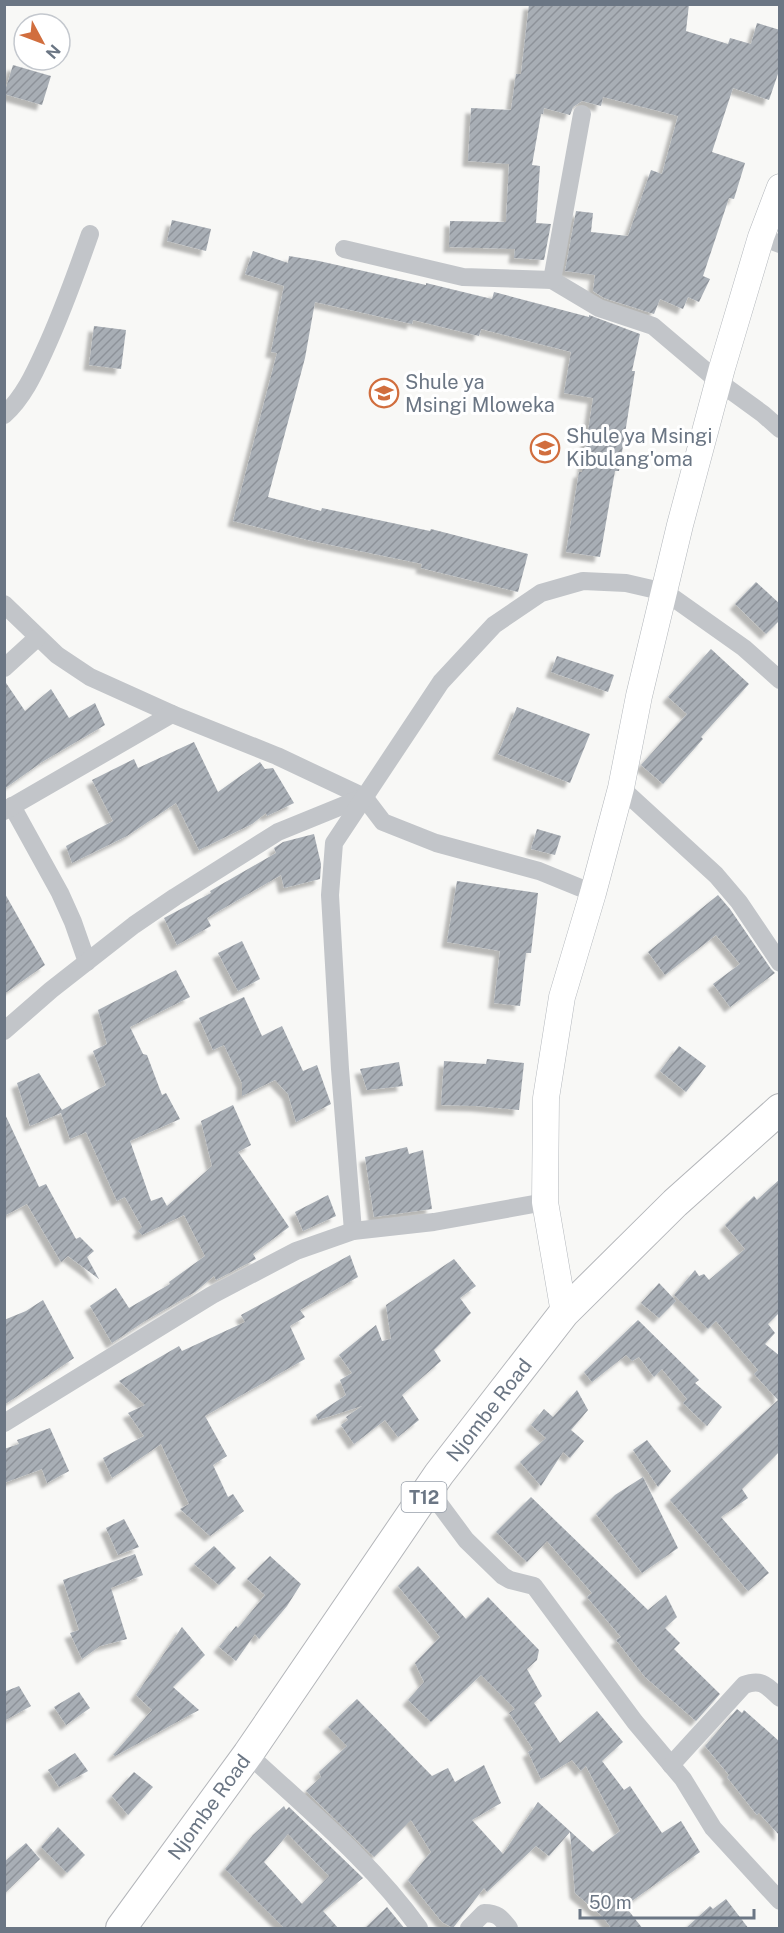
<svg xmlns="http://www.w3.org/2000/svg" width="784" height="1933" font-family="'Public Sans',sans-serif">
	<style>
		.building { fill: url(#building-hatch); fill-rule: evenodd; filter: url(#shadow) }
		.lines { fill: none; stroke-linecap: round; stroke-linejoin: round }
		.secondary-casing { stroke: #b3b7bc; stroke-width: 27 }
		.trunk-casing { stroke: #b4b6ba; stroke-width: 32 }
		.minor { stroke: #c2c5c9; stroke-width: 18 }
		.secondary { stroke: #fff; stroke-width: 26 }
		.trunk { stroke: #fff; stroke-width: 30 }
		.labels { text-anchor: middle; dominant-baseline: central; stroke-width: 6; stroke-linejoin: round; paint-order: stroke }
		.shield { fill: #fff; stroke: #979fa9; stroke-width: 1.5 }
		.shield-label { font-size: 18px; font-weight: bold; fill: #6b7684 }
		.poi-label { font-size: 20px; fill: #6b7684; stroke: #fff; text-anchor: start }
		.street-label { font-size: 20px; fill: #6b7684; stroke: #fff }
	</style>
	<defs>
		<pattern id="building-hatch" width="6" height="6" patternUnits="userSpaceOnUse" patternTransform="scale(1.5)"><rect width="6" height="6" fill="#a8aeb5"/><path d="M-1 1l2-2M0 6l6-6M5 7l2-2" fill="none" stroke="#8d9299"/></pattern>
		<filter id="shadow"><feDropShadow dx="-5.5" dy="5.5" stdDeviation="1.5" flood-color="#0004"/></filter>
	</defs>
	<rect width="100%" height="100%" fill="#f8f8f6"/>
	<g class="building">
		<polygon points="529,4 689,4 686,31 728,44 730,38 751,44 757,23 780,30 780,68 769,100 733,88 712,152 745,163 734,199 729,198 703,276 710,279 699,302 688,297 683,309 660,299 654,314 604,298 593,291 595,275 565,271 576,211 593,213 591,232 628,236 651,170 662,174 678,116 603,97 601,106 582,101 573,107 570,115 544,108 543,114 541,114 532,165 540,166 536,223 551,224 544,260 514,258 515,249 449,247 450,221 506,222 509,164 468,161 471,108 511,110 516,74 521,74"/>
		<polygon points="13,65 51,76 42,105 4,94"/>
		<polygon points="172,220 211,229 206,251 167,241"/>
		<polygon points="253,251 288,263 289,256 319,261 426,285 426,283 492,299 494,292 589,317 589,315 640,334 632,371 635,371 619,471 615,471 600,557 566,552 579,472 582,472 593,398 564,393 571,352 481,329 479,336 413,320 412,324 315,302 305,358 268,497 321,511 322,508 430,531 431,529 528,554 518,592 421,568 422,564 312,541 233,521 277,353 271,352 284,286 245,274"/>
		<polygon points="94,326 126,330 121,369 89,365"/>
		<polygon points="756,582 780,604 780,620 766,634 735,604"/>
		<polygon points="711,649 749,684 701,737 703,739 663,784 641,765 687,714 668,697"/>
		<polygon points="557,656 614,675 608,692 551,672"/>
		<polygon points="4,680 25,711 51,689 69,718 95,703 105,725 42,762 4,789"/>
		<polygon points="517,707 590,734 570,783 498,754"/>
		<polygon points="194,742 218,792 260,762 265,769 273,768 294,803 267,816 266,813 252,824 199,850 176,803 127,836 72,863 66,846 113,821 92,780 134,759 138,768"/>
		<polygon points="537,829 561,836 555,855 531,849"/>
		<polygon points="314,834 321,864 320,879 284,888 281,875 207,918 211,926 177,945 164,918 211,893 210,891 276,853 274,848 283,842"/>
		<polygon points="457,881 538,893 531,953 526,953 520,1006 494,1003 500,951 447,942"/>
		<polygon points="4,892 45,965 4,994"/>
		<polygon points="718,895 730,909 771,969 775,973 730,1007 713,984 740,964 716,935 665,975 648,952"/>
		<polygon points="242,941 260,979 238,991 218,953"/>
		<polygon points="176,970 190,997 130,1027 143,1054 147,1055 162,1095 166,1093 180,1119 130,1141 151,1201 162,1197 167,1206 212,1166 201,1121 233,1105 251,1145 238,1152 289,1227 253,1254 256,1259 216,1280 214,1276 195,1292 145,1321 112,1343 90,1306 116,1288 129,1308 170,1284 169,1282 205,1256 184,1215 142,1235 138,1231 142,1227 125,1197 117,1201 86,1132 70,1139 61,1113 30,1126 17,1083 39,1073 62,1110 106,1085 93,1051 107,1044 98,1010"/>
		<polygon points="244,997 262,1036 282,1026 303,1071 317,1065 331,1104 296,1122 288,1094 275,1080 242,1096 242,1083 224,1045 213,1050 199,1018"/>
		<polygon points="679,1046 706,1066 686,1092 660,1071"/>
		<polygon points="487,1059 524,1063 519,1110 476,1106 441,1105 444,1061 486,1064"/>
		<polygon points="399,1062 403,1086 367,1090 360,1069"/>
		<polygon points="4,1112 39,1187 46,1184 76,1239 80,1237 94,1251 87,1257 99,1279 68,1256 61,1262 27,1204 4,1216"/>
		<polygon points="407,1147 409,1154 423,1150 432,1209 374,1217 365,1157"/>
		<polygon points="780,1179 780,1312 768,1324 775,1333 765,1344 780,1356 780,1451 742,1489 748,1498 721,1517 769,1573 748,1591 670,1500 778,1400 754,1374 758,1370 716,1321 708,1329 674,1295 695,1270 699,1276 704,1274 709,1280 745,1249 725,1225 754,1196 757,1200"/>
		<polygon points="328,1195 336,1216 303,1231 295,1212"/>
		<polygon points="350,1255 358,1277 300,1310 305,1317 290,1326 305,1359 205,1416 227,1456 213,1465 228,1497 233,1494 244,1511 210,1536 180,1509 189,1504 161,1444 112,1478 103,1458 144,1436 128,1413 145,1405 119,1381 179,1346 182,1351 245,1322 241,1315"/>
		<polygon points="454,1259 476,1286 460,1298 471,1313 434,1350 441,1361 402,1395 419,1420 398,1437 385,1420 354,1444 341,1425 348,1420 346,1417 362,1406 318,1420 316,1415 346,1395 340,1380 352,1373 339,1355 376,1325 382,1341 391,1339 386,1305"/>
		<polygon points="659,1283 676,1301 659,1318 641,1303"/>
		<polygon points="43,1300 74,1358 4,1405 4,1320 26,1311"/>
		<polygon points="638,1320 699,1380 695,1383 722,1407 707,1426 683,1403 687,1399 662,1369 654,1377 639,1357 632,1361 626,1355 592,1382 584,1372"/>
		<polygon points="577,1390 588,1410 571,1430 584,1441 570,1458 563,1452 541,1486 520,1462 546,1438 531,1425 544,1409 553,1417"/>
		<polygon points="50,1428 69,1471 47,1483 42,1469 4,1483 4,1449 19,1444 17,1440"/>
		<polygon points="647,1440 671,1471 658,1487 633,1450"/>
		<polygon points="643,1477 678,1548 642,1573 596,1514 615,1495"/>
		<polygon points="531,1497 648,1610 666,1595 677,1617 665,1628 680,1643 674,1649 720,1694 696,1721 645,1677 616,1640 621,1637 587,1597 592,1593 547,1541 527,1562 496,1532"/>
		<polygon points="124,1519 139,1547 118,1555 106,1528"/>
		<polygon points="214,1546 236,1568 219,1585 194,1564"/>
		<polygon points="135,1554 143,1575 111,1588 127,1639 100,1646 82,1659 70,1633 79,1630 63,1580"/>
		<polygon points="270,1556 301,1584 287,1606 259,1639 255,1634 236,1661 219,1647 236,1626 238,1628 265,1595 247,1579"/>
		<polygon points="418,1566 466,1619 488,1597 539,1650 537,1660 527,1669 542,1696 534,1703 560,1743 597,1711 623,1742 602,1761 624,1790 630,1786 662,1833 681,1821 700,1852 625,1906 643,1929 612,1929 603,1917 575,1893 570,1832 549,1856 536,1846 487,1892 484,1888 453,1928 442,1922 408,1880 431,1852 411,1820 374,1857 306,1791 321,1777 319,1772 347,1746 328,1727 357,1699 432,1776 448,1768 455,1782 484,1765 501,1803 472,1820 503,1854 538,1802 593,1852 620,1831 586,1766 581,1771 572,1760 541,1779 528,1752 533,1749 509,1713 515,1709 481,1675 431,1722 408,1700 424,1682 415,1663 440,1637 398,1586"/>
		<polygon points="182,1627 205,1655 173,1687 199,1710 115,1756 113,1755 152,1710 136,1695"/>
		<polygon points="19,1686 31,1706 4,1721 4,1692"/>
		<polygon points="79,1692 90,1708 66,1725 54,1707"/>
		<polygon points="737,1709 742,1713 744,1710 780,1742 780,1836 759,1813 757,1815 727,1777 729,1775 705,1746"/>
		<polygon points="75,1753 88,1771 59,1787 48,1770"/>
		<polygon points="134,1772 153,1787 128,1815 112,1796"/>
		<path d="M284,1806l2,4 3,-3 74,71 -40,33 16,18h-54l-60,-60 28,-34zM288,1834l41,42 -27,28 -38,-42z"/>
		<polygon points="58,1827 85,1855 67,1873 41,1847"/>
		<polygon points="26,1843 40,1859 4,1894 4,1862"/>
		<polygon points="726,1899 749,1929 685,1929 710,1906 713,1909"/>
		<polygon points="387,1907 405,1929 364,1929"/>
	</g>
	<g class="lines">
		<g class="secondary-casing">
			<polyline id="secondary" points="564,1313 545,1202 546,1098 562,997 593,893 621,788 639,696 680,525 722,368 761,237 780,187"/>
		</g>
		<g class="trunk-casing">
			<polyline id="trunk" points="121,1928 248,1754 439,1474 564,1313 675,1203 780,1109"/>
		</g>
		<g class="minor">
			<polyline points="761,237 780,244"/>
			<polyline points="344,249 463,277 552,280 599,308 653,326 719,382 763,414 780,429"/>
			<polyline points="552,280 582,114"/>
			<path d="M4,415c19,-17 30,-41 40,-63 18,-39 32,-78 46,-118"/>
			<polyline points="4,604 57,655 90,677 172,714 277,756 364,797"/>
			<polyline points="4,668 37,638"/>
			<polyline points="621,788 716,875 739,902 780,963"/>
			<polyline points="12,806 60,893 73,922 87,962"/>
			<polyline points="4,811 172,714"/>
			<polyline points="4,1031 51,990 134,925 175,897 278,832 364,797 383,822 436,843 539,871 593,893"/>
			<polyline points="353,1231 340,1069 330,895 334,843 441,682 494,625 541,593 583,581 626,583 665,592 744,648 780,680"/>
			<polyline points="4,1423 212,1295 296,1251 353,1231 434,1222 545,1202"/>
			<polyline points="429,1490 466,1540 503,1576 510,1580 534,1586 635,1722 683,1779 713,1828 780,1901"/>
			<path d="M248,1754c59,55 124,108 171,174"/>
			<path d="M671,1765l73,-80c18,-7 23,1 36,13"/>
			<path d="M469,1928l15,-15c14,0 17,5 25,15"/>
		</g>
		<use href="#secondary" class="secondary"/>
		<use href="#trunk" class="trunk"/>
	</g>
	<defs>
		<g id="school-ring" transform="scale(1.5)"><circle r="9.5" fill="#fff" stroke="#d16e3e" stroke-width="1.5"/><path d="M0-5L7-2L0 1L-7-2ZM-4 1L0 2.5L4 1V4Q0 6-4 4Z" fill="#d16e3e"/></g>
	</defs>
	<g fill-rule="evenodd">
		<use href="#school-ring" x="384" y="393"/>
		<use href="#school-ring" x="545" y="448"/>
	</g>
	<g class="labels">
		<rect class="shield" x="401.5" y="1482" width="45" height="30" rx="4.5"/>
		<g class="shield-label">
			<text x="424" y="1497">T12</text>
		</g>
		<g class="poi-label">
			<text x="405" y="382">Shule ya<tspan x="405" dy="23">Msingi Mloweka</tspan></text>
			<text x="566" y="436">Shule ya Msingi<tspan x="566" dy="23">Kibulang'oma</tspan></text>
		</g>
		<g class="street-label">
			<text transform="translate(489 1410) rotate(-52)">Njombe Road</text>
			<text transform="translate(209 1807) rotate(-54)">Njombe Road</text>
		</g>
	</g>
	<rect width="784" height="1933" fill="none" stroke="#6b7684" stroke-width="12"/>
	<g transform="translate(42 42) rotate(131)"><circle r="28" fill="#ffffff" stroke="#c4c8ce" stroke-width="1.5"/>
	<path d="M0-4.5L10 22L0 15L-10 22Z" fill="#d16e3e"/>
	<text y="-9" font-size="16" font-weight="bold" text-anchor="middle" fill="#6b7684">N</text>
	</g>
	<path d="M580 1909v9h174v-9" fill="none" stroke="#6b7684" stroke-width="3"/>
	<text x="589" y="1909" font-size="18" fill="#6b7684" stroke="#ffffff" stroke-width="4.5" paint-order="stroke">50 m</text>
</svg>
